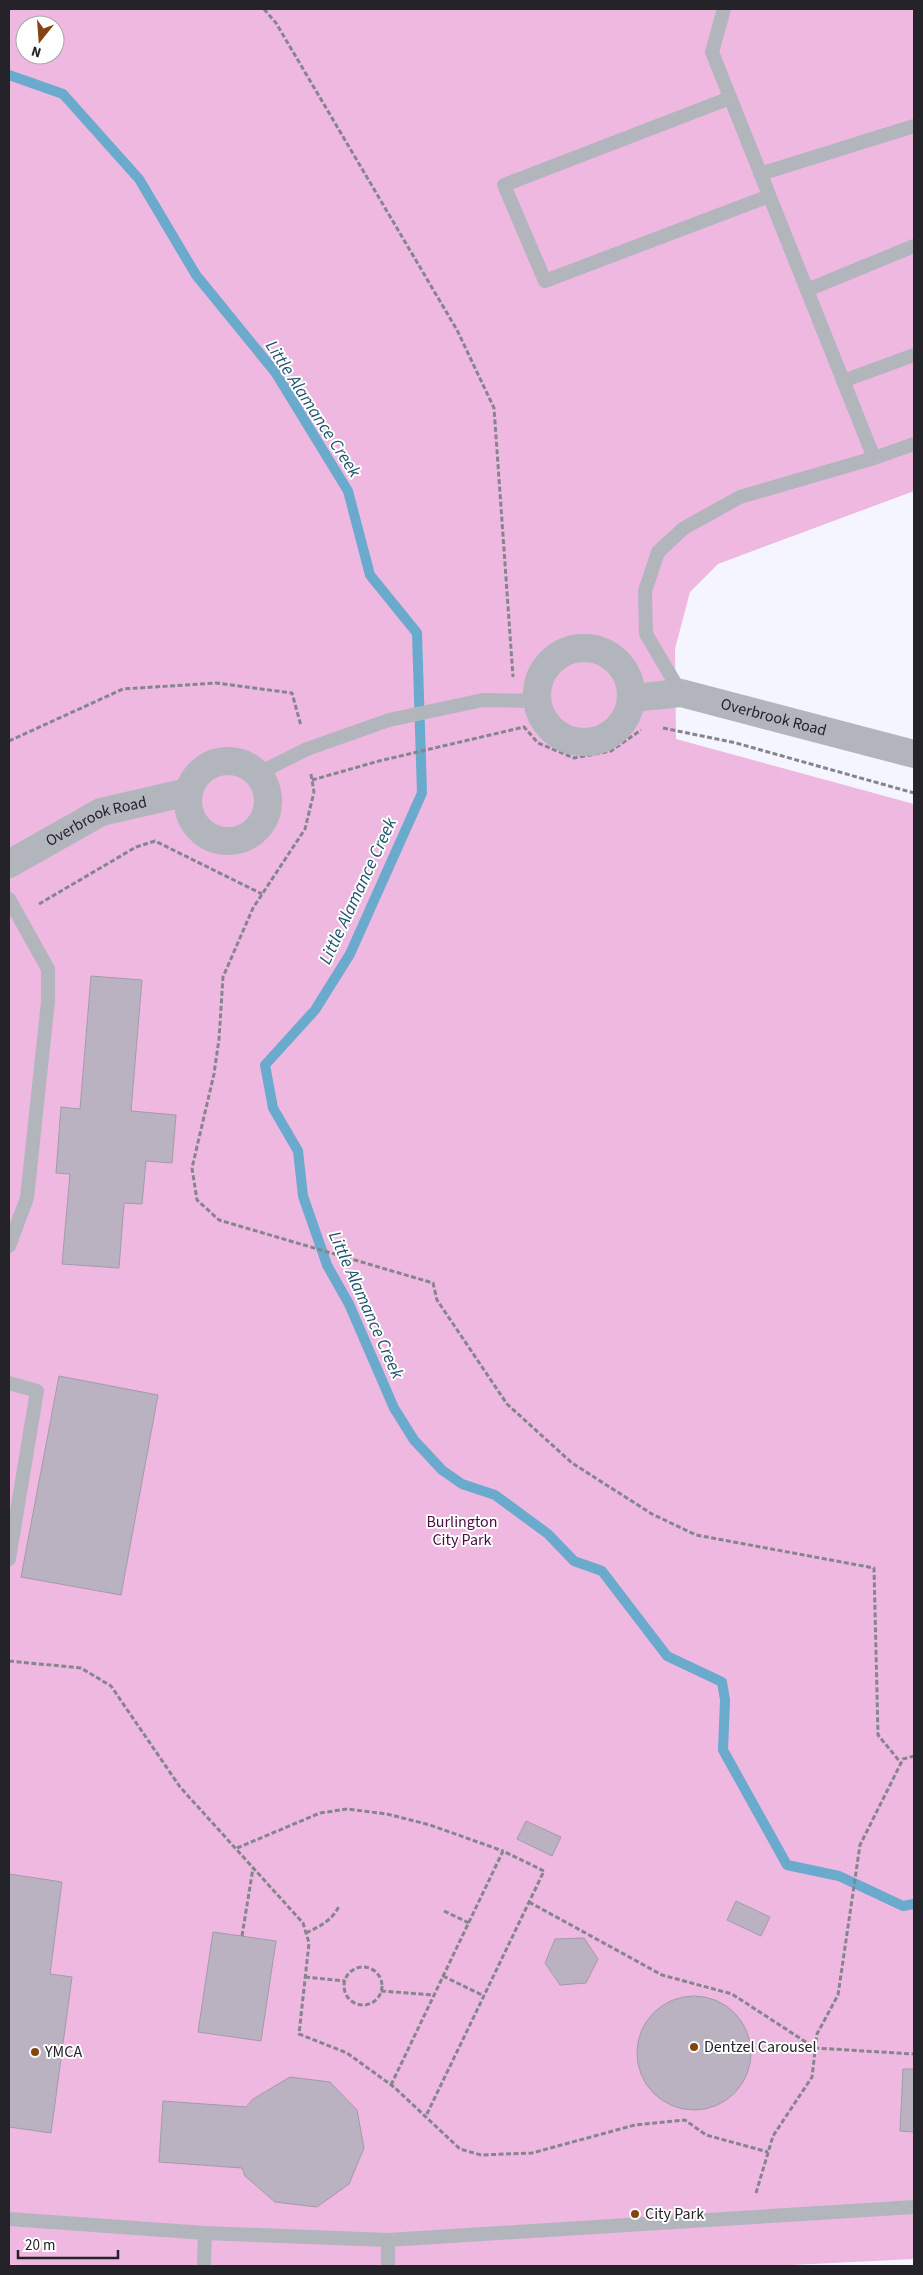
<svg xmlns="http://www.w3.org/2000/svg" width="923" height="2275" font-family="'Source Sans 3',sans-serif">
	<style>
		.green { fill: #eeb8e0; fill-rule: evenodd }
		.lines { fill: none; stroke-linecap: round; stroke-linejoin: round }
		.stream { stroke: #69aacd; stroke-width: 10 }
		.building { fill: #bab2c0; stroke: #a39ba9 }
		.path { stroke: #85868d; stroke-width: 3; stroke-dasharray: 5 2.5; stroke-linecap: butt }
		.service { stroke: #b2b6bc; stroke-width: 14 }
		.minor { stroke: #b2b6bc; stroke-width: 28 }
		.poi-dot { fill: #85430f; stroke: #fff; stroke-width: 2 }
		.labels { text-anchor: middle; dominant-baseline: central; stroke-width: 4; stroke-linejoin: round; paint-order: stroke }
		.street-label { font-size: 16px; fill: #232329; stroke: #fff }
		.park-label { font-size: 16px; fill: #4c0b42; stroke: #fff }
		.poi-label { font-size: 16px; fill: #232329; stroke: #fff; text-anchor: start }
		.water-label { font-size: 18px; font-style: italic; fill: #1f536c; stroke: #fff }
	</style>
	<rect width="100%" height="100%" fill="#f4f5fe"/>
	<path class="green" d="M9,9h905v482l-196,73 -28,28 -15,57 1,90 238,65v1455l-143,7h-762zM25,25h30v30h-30z"/>
	<g class="lines">
		<polyline class="stream" points="9,75 63,94 139,179 196,275 275,372 348,491 370,575 417,633 422,793 350,954 315,1010 265,1065 273,1108 298,1151 303,1196 327,1265 349,1304 394,1408 414,1440 442,1470 462,1484 495,1495 548,1534 574,1561 602,1571 667,1656 722,1682 725,1700 723,1750 787,1865 839,1876 903,1906 914,1904"/>
	</g>
	<g class="building">
		<polygon points="91,976 142,980 131,1111 176,1115 172,1163 146,1161 142,1204 124,1203 119,1268 62,1264 70,1174 56,1173 61,1107 80,1109"/>
		<polygon points="59,1376 158,1395 121,1595 21,1577"/>
		<polygon points="526,1821 561,1837 552,1856 517,1839"/>
		<polygon points="9,1874 62,1882 50,1974 72,1977 51,2133 9,2127"/>
		<polygon points="736,1901 770,1917 761,1936 727,1920"/>
		<polygon points="213,1932 276,1941 261,2041 198,2032"/>
		<polygon points="584,1938 598,1959 586,1983 560,1985 545,1963 555,1939"/>
		<circle cx="694" cy="2053" r="57"/>
		<polygon points="903,2069 914,2069 914,2132 900,2131"/>
		<polygon points="290,2077 330,2082 357,2110 364,2148 349,2184 317,2207 275,2202 245,2176 242,2168 159,2162 163,2101 246,2107 253,2099"/>
	</g>
	<g class="lines">
		<g class="path">
			<polyline points="264,9 276,23 457,330 494,408 513,677"/>
			<polyline points="663,728 736,743 914,793"/>
			<polyline points="9,741 123,689 216,683 292,693 301,726"/>
			<polyline points="311,774 314,792 305,829 253,908 223,977 219,1039 214,1074 192,1168 197,1200 219,1220 433,1283 437,1300 507,1404 572,1463 652,1514 696,1535 874,1568 878,1735 901,1763"/>
			<polyline points="312,780 379,761 524,727 538,743 574,758 611,751 641,730"/>
			<polyline points="39,904 136,847 155,841 262,894"/>
			<polyline points="9,1661 81,1668 111,1686 180,1787 303,1923 309,1943 299,2034 347,2053 394,2087 460,2149 481,2155 532,2153 635,2125 685,2120 706,2135 768,2152"/>
			<polyline points="237,1848 320,1813 347,1809 387,1814 430,1825 503,1851"/>
			<polyline points="529,1902 662,1975 732,1994 815,2048 914,2054"/>
			<polyline points="444,1911 469,1923"/>
			<path d="M306,1933c14,-7 26,-12 33,-27"/>
			<polyline points="242,1936 253,1868"/>
			<circle cx="363" cy="1986" r="19"/>
			<polyline points="443,1976 484,1996"/>
			<polyline points="305,1977 345,1981"/>
			<polyline points="381,1991 434,1995"/>
			<polyline points="391,2085 503,1851 544,1871 426,2116"/>
			<polyline points="756,2193 773,2136 812,2077 817,2034 838,1995 860,1845 903,1759 914,1756"/>
		</g>
		<g class="service">
			<polyline points="724,9 712,52 874,458"/>
			<polyline points="730,98 504,185 545,281 769,196"/>
			<polyline points="760,174 914,126"/>
			<polyline points="807,290 914,246"/>
			<polyline points="843,381 914,355"/>
			<polyline points="681,693 646,634 645,591 658,552 684,528 740,497 874,458 914,444"/>
			<polyline points="257,774 307,749 389,720 483,700 537,701"/>
			<polyline points="9,899 48,969 48,1001 27,1198 9,1246"/>
			<polyline points="9,1383 37,1391 9,1559"/>
			<polyline points="9,2219 205,2233 204,2266"/>
			<polyline points="205,2233 388,2240"/>
			<polyline points="388,2266 388,2240 914,2207"/>
		</g>
		<g class="minor">
			<circle cx="584" cy="695" r="47"/>
			<path id="s1" d="M632,698l49,-5 233,61"/>
			<circle cx="228" cy="801" r="40"/>
			<path id="s2" d="M9,864l92,-52 87,-20"/>
		</g>
	</g>
	<g class="poi-dot">
		<circle cx="694" cy="2047" r="5"/>
		<circle cx="35" cy="2052" r="5"/>
		<circle cx="635" cy="2214" r="5"/>
	</g>
	<g class="labels">
		<g class="street-label">
			<text stroke="none"><textPath href="#s1" startOffset="145">Overbrook Road</textPath></text>
			<text stroke="none"><textPath href="#s2" startOffset="98">Overbrook Road</textPath></text>
		</g>
		<g class="park-label">
			<text x="462" y="1522">Burlington<tspan x="462" dy="18">City Park</tspan></text>
		</g>
		<g class="poi-label">
			<text x="704" y="2047">Dentzel Carousel</text>
			<text x="45" y="2052">YMCA</text>
			<text x="645" y="2214">City Park</text>
		</g>
		<g class="water-label">
			<text transform="translate(313 409) rotate(57)">Little Alamance Creek</text>
			<text transform="translate(358 891) rotate(-65)">Little Alamance Creek</text>
			<text transform="translate(366 1305) rotate(66)">Little Alamance Creek</text>
		</g>
	</g>
	<rect width="923" height="2275" fill="none" stroke="#232329" stroke-width="20"/>
	<g transform="translate(40 40) rotate(197)"><circle r="24" fill="#ffffff" stroke="#a7a7a9"/>
	<path d="M0-4L9 19L0 12L-9 19Z" fill="#85430f"/>
	<text y="-8" font-size="14" font-weight="bold" text-anchor="middle" fill="#232329">N</text>
	</g>
	<path d="M18 2250v8h100v-8" fill="none" stroke="#232329" stroke-width="2.5"/>
	<text x="25" y="2250" font-size="15" fill="#232329" stroke="#ffffff" stroke-width="4" paint-order="stroke">20 m</text>
</svg>
